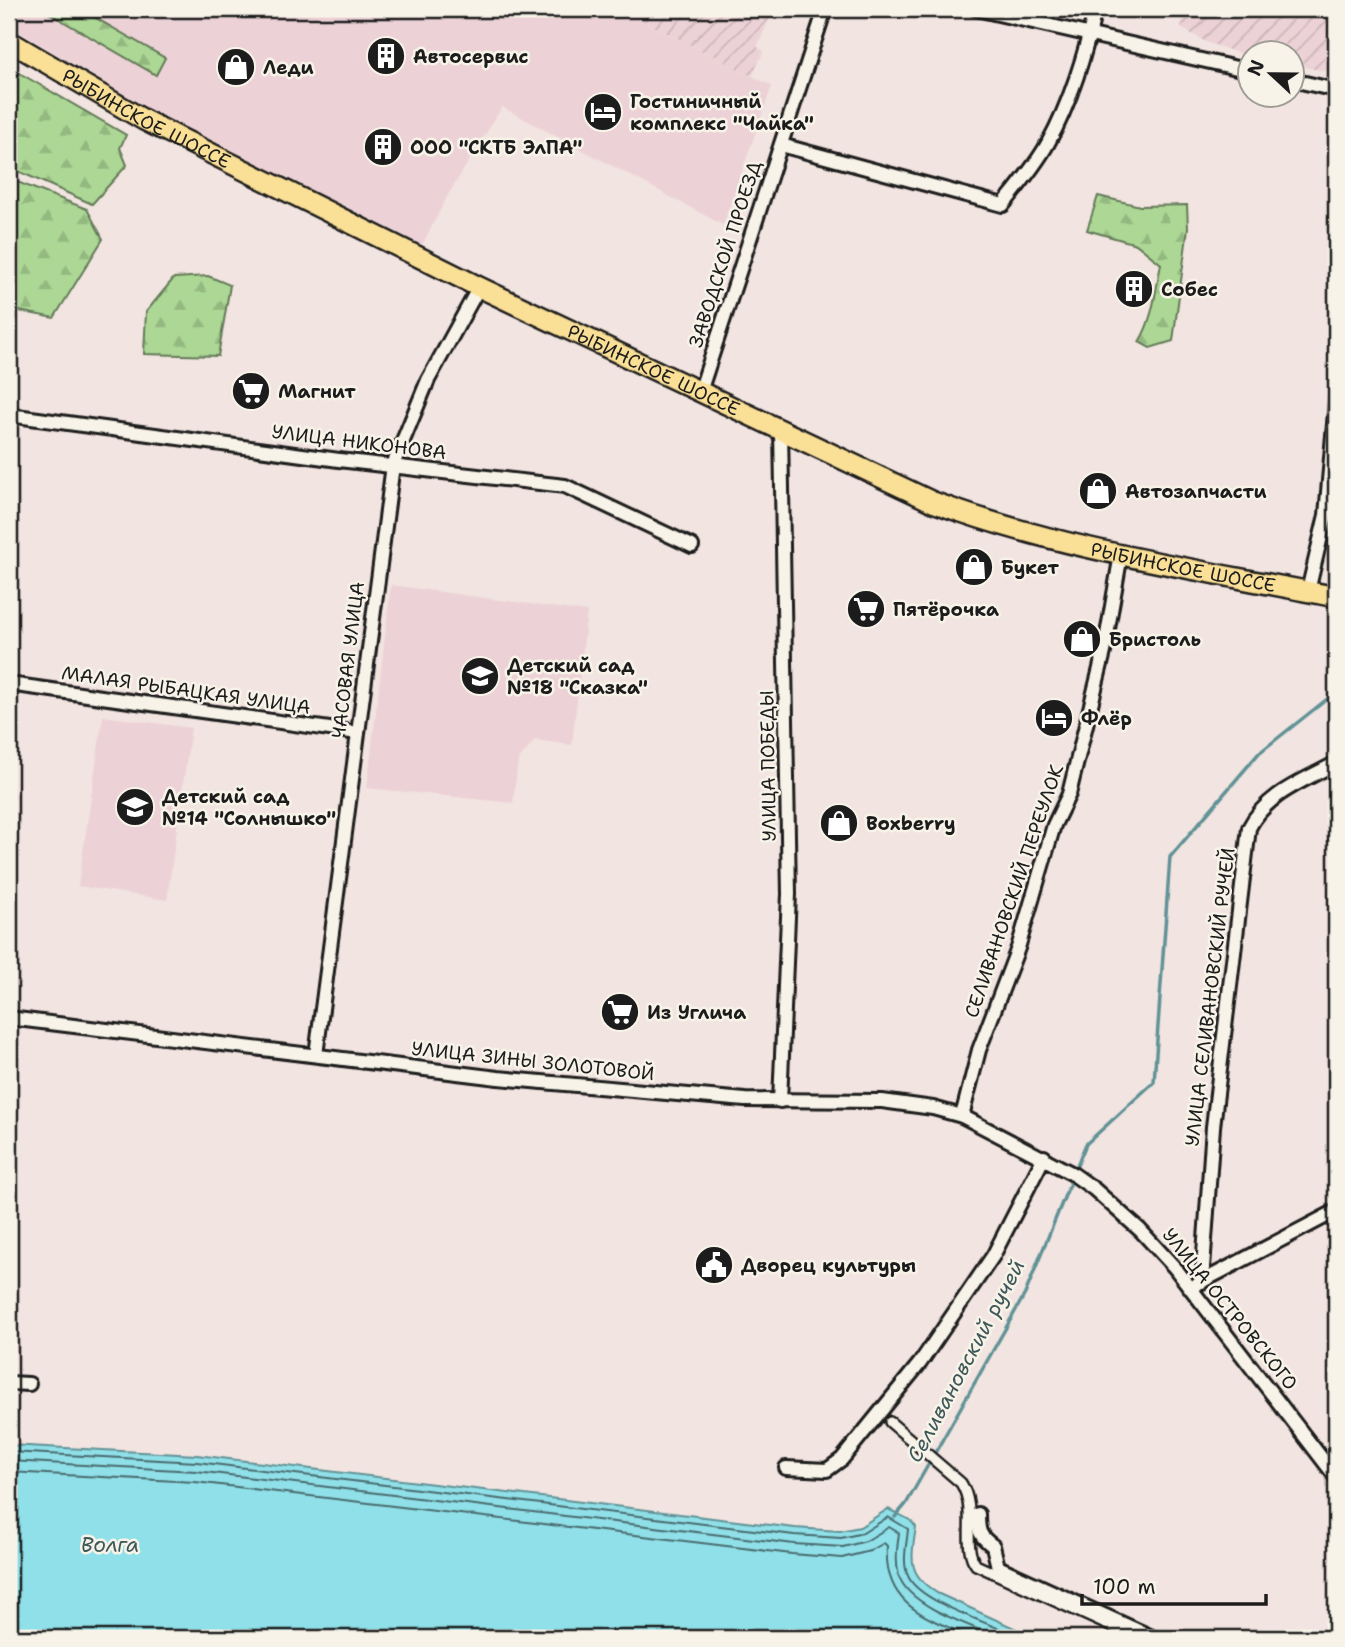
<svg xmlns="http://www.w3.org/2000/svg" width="1345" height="1647" font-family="'Shantell Sans',sans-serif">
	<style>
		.built { fill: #ecd2d6 }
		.industrial { fill: url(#industrial-furrows) }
		.forest { fill: url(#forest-firs); stroke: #647a58; stroke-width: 2 }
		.water { fill: #8fe0e8; stroke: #619296; stroke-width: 2 }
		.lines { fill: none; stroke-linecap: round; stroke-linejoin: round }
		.shore { stroke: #4a6a6e; stroke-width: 2 }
		.stream { stroke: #619296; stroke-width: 3.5 }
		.pedestrian-casing { stroke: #1c1c1c; stroke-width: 14 }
		.minor-casing { stroke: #1c1c1c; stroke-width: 18 }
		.primary-casing { stroke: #1c1c1c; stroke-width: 24 }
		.pedestrian { stroke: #f7f3e8; stroke-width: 9 }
		.minor { stroke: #f7f3e8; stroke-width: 12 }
		.primary { stroke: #fadf96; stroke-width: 19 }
		.labels { text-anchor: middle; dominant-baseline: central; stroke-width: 5; stroke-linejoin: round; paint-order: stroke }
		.poi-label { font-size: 19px; font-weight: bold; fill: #1c1c1c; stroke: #f7f3e8; text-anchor: start }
		.street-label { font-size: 19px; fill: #1c1c1c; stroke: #f7f3e8 }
		.water-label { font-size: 21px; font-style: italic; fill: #3e5759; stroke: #f7f3e8 }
	</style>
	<defs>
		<pattern id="industrial-furrows" width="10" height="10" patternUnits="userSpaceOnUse" patternTransform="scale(1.75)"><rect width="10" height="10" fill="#ecd2d6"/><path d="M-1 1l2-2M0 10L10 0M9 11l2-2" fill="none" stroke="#cab4b7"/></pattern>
		<pattern id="forest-firs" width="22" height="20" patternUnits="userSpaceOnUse" patternTransform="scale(1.75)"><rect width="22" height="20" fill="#acd795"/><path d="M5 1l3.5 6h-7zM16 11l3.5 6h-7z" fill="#93b880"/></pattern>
	</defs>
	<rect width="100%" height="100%" fill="#f2e4e0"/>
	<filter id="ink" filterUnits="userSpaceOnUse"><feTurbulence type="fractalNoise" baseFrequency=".0143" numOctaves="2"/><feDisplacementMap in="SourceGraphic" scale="14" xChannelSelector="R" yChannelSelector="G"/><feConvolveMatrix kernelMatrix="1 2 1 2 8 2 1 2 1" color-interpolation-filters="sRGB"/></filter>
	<g filter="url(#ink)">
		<g class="built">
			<polygon points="9,9 181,9 193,15 197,9 620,9 772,86 723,225 502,107 448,195 422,245 148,109 9,26"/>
			<polygon points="391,585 587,612 572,745 535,740 518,761 513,803 367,788"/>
			<polygon points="103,716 191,728 167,900 78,886"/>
		</g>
		<g class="industrial">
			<polygon points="620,9 774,9 757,47 764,51 752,76"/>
			<polygon points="1184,9 1336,9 1336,73 1293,65 1292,52 1250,52 1250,57 1206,42 1181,28"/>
		</g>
		<g class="forest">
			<polygon points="42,9 80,9 165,58 156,75"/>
			<polygon points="9,67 126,135 120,148 127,165 92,204 9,167"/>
			<polygon points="12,180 87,209 103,239 54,318 14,310 9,305 9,181"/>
			<path d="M1098,196l42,10 47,-1 1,23 -15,113 -23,7 -11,-6c14,-22 17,-53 22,-78l-25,-20 -49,-14z"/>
			<polygon points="208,276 230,285 218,356 144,354 146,312 174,278"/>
		</g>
		<path class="water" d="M9,1445l188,10 598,73 45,3 20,-4 28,-18 22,11 6,7c-5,33 -9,47 21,66l99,45h-1027z"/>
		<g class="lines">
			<g class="shore">
				<path d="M9,1452l188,10 597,73 47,3 22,-5 25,-16 20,12c-1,15 -7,34 1,49 14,26 84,46 112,60"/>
				<path d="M9,1461l187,10 598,73 49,3 23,-6 23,-14 10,6c-2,15 -4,29 0,43 10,31 74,50 101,62"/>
				<path d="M9,1472l186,10 597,72 50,4 28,-7 14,-8 3,3c-4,61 41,72 87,92"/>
			</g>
			<g class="stream">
				<polyline points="1075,1170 1086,1144 1154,1082 1170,857 1259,753 1336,692"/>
				<polyline points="895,1517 906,1504 1025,1294 1072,1178"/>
			</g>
			<g class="pedestrian-casing">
				<path id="pedestrian" d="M890,1422l71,61c17,27 0,63 15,82l160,73"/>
			</g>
			<g class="minor-casing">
				<g id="minor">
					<polyline points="976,9 1250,71"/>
					<polyline points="1292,80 1336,90"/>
					<path d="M781,145l222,60c16,-20 33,-40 45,-62 22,-39 38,-91 47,-134"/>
					<polyline points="700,392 825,9"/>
					<polyline points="9,415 339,460 565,486 692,546"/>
					<polyline points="1308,591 1326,515 1336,401"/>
					<polyline points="9,684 358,733"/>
					<polyline points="9,1018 498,1078 745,1100 882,1101 933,1108 962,1116 1073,1174 1094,1189 1140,1230 1175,1268 1336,1477"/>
					<polyline points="316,1055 393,465 428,380 479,287"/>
					<polyline points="780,1101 789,894 781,430"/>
					<polyline points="962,1116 979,1050 1018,948 1054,825 1069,794 1104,652 1121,554"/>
					<path d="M1202,1282l11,-155 36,-299c18,-35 55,-47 87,-65"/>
					<polyline points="1197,1284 1336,1211"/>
					<polyline points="9,1383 29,1384"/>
					<polyline points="786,1468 827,1470 842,1459 920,1363 993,1256 1044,1157"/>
					<path d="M978,1514c0,17 1,22 15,32l5,21 156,71"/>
				</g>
			</g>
			<g class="primary-casing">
				<g id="primary">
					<path id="s1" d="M9,41l135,79 335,167 454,215c129,48 268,68 403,95"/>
				</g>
			</g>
			<use href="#pedestrian" class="pedestrian"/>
			<use href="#minor" class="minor"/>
			<use href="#primary" class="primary"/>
		</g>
	</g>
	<defs>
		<g id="building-disc" transform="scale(2.0125)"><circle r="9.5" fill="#1c1c1c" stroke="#f7f3e8"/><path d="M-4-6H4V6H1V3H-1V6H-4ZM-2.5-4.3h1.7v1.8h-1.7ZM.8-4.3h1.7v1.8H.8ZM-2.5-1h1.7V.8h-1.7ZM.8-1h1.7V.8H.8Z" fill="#fff"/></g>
		<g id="shop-disc" transform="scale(2.0125)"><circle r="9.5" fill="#1c1c1c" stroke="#f7f3e8"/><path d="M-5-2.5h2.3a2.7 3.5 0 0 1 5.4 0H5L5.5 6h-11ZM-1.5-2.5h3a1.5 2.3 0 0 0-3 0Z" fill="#fff"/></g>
		<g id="hotel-disc" transform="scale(2.0125)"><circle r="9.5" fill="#1c1c1c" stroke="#f7f3e8"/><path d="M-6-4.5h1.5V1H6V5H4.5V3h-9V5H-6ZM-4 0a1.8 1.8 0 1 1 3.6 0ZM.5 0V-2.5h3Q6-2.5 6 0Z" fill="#fff"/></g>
		<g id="supermarket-disc" transform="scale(2.0125)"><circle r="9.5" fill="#1c1c1c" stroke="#f7f3e8"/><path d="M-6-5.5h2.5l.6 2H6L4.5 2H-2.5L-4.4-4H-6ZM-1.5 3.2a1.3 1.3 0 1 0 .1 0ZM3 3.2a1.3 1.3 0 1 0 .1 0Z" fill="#fff"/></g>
		<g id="school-disc" transform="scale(2.0125)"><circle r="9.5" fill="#1c1c1c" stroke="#f7f3e8"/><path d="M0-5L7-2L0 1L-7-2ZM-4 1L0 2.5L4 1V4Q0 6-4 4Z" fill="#fff"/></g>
		<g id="civic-disc" transform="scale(2.0125)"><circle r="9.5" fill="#1c1c1c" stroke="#f7f3e8"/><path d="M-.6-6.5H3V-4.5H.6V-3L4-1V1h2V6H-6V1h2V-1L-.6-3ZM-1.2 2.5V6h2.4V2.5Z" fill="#fff"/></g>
	</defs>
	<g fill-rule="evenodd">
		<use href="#building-disc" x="386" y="56"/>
		<use href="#shop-disc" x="236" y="67"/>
		<use href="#hotel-disc" x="603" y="112"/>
		<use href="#building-disc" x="383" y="147"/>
		<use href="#building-disc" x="1134" y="289"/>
		<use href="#supermarket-disc" x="251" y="391"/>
		<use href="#shop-disc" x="1098" y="491"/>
		<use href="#shop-disc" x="974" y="567"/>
		<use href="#supermarket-disc" x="866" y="609"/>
		<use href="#shop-disc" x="1082" y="639"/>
		<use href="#school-disc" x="480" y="676"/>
		<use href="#hotel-disc" x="1054" y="718"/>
		<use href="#school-disc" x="135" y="807"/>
		<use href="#shop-disc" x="839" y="823"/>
		<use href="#supermarket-disc" x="620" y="1012"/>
		<use href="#civic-disc" x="714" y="1265"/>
	</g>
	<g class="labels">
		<g class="poi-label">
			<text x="413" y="56">Автосервис</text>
			<text x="263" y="67">Леди</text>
			<text x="630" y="101">Гостиничный<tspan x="630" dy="22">комплекс "Чайка"</tspan></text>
			<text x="410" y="147">ООО "СКТБ ЭлПА"</text>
			<text x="1161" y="289">Собес</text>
			<text x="278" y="391">Магнит</text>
			<text x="1125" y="491">Автозапчасти</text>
			<text x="1001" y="567">Букет</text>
			<text x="893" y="609">Пятёрочка</text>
			<text x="1109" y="639">Бристоль</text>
			<text x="507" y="665">Детский сад<tspan x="507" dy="22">№18 "Сказка"</tspan></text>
			<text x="1081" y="718">Флёр</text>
			<text x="162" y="796">Детский сад<tspan x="162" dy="22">№14 "Солнышко"</tspan></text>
			<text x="866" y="823">Boxberry</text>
			<text x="647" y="1012">Из Углича</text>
			<text x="741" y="1265">Дворец культуры</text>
		</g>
		<g class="street-label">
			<text stroke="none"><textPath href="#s1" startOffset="158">РЫБИНСКОЕ ШОССЕ</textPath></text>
			<text transform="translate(725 254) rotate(-72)">ЗАВОДСКОЙ ПРОЕЗД</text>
			<text stroke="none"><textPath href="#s1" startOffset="724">РЫБИНСКОЕ ШОССЕ</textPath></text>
			<text transform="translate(359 442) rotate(7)">УЛИЦА НИКОНОВА</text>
			<text stroke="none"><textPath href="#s1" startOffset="1292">РЫБИНСКОЕ ШОССЕ</textPath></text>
			<text transform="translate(348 660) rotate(-83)">ЧАСОВАЯ УЛИЦА</text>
			<text transform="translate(186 690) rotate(8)">МАЛАЯ РЫБАЦКАЯ УЛИЦА</text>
			<text transform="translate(768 766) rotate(-91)">УЛИЦА ПОБЕДЫ</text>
			<text transform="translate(1014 891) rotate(-71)">СЕЛИВАНОВСКИЙ ПЕРЕУЛОК</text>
			<text transform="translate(1210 997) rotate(-83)">УЛИЦА СЕЛИВАНОВСКИЙ РУЧЕЙ</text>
			<text transform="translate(533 1061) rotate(6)">УЛИЦА ЗИНЫ ЗОЛОТОВОЙ</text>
			<text transform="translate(1230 1309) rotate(51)">УЛИЦА ОСТРОВСКОГО</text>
		</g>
		<g class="water-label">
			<text transform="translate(966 1361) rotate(-62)">Селивановский ручей</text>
			<text x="110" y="1545">Волга</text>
		</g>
	</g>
	<rect width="1345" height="1647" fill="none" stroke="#f7f3e8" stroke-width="35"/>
	<rect x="18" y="18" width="1310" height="1612" fill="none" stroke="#1c1c1c" stroke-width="2.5" filter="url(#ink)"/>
	<g transform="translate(1271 74) rotate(292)"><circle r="33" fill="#f7f3e8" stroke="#9f9d96" stroke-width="2"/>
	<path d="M0-5L12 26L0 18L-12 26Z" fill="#1c1c1c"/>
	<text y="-10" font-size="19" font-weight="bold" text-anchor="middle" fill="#1c1c1c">N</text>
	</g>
	<path d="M1082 1594v10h184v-10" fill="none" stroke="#1c1c1c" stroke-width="3.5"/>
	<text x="1093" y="1594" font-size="21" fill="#1c1c1c" stroke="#f7f3e8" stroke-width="5" paint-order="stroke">100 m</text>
</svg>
